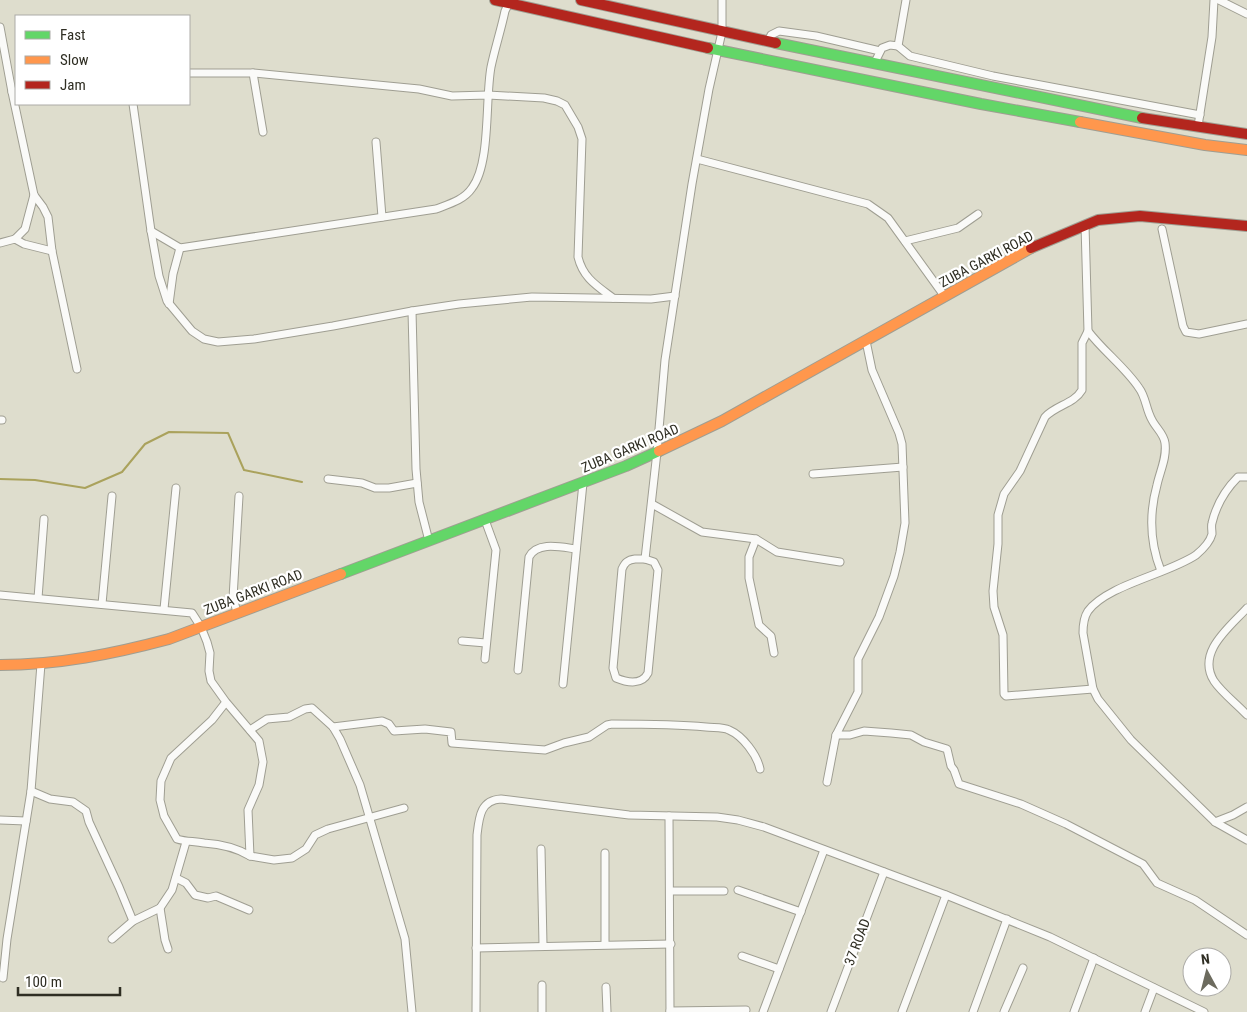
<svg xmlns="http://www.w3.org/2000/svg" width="1247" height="1012" font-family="'Roboto Condensed',sans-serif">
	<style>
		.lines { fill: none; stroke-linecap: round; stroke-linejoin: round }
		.stream { stroke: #aaa25c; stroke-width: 2 }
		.street-casing { stroke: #9f9e92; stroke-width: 9 }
		.fast-casing { stroke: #9f9e92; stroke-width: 12 }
		.slow-casing { stroke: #9f9e92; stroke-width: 12 }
		.jam-casing { stroke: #9f9e92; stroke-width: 12 }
		.street { stroke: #fafaf8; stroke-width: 7 }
		.fast { stroke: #63d668; stroke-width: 10 }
		.slow { stroke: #ff974d; stroke-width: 10 }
		.jam { stroke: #b3261e; stroke-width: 10 }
		.labels { text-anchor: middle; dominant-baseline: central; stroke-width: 4.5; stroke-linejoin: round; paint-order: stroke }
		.street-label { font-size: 14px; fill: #2f2e23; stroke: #fff }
	</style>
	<rect width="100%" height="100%" fill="#deddcd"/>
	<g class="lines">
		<polyline class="stream" points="0,479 35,480 85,488 122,472 145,444 169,432 228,433 244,470 302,482"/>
		<g class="street-casing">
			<g id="street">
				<polyline points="1219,0 1247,14"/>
				<polyline points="0,27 12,92"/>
				<polyline points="768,41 771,35 779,31 816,36 880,51"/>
				<polyline points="898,46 910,56 993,76 1200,115"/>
				<polyline points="875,62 882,48 890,45 898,46 906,0"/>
				<polyline points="189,73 253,73 263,132"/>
				<path d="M253,73l166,16 33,7 36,-1 56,3 13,3 8,4 13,22 4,12 -4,118c5,21 19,29 35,41"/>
				<polyline points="16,91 12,92 34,195 43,207 48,217 52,251 77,369"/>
				<polyline points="133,104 151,231 159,276 167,301 192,331 204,339 218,342 254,339 333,326 412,311 459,304 532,297 651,299 675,296"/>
				<polyline points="1198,126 1212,37 1214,0"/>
				<polyline points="376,142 382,217"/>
				<polyline points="697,159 868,204 888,218 945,297"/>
				<path d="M1085,225l3,106c15,20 37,36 51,57 7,9 7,22 13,32 4,8 12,14 13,23 2,15 -5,28 -8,42 -8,29 -7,58 4,86"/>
				<polyline points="1162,229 1183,326 1186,332 1199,334 1247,324"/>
				<path d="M151,231l29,17 256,-39c13,-5 28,-9 36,-21 19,-25 13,-89 19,-121 4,-19 10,-37 14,-56l4,-8"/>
				<polyline points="15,239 25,229 34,195"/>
				<polyline points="905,241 958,228 978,214"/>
				<polyline points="0,243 15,239 24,244 52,251"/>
				<polyline points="169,304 173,274 180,248"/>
				<polyline points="412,311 416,469 419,502 429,541"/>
				<path d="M1088,331l-6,12v47c-8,14 -26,15 -37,27l-25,54 -16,23 -6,21v29l-5,47 1,16 9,28 1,59 2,2 87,-7"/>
				<polyline points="866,341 872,370 899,433 902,444 905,523 900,552 894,576 879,617 858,659 858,692 836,735 850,735 864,731 891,733 911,735 924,742 947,749 951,766 954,770 959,784 1021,804 1066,824 1143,864 1157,883 1195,900 1247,935"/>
				<polyline points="0,420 2,420"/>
				<polyline points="813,474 903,467"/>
				<path d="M1247,477h-9c-12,12 -22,29 -26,46 -1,3 0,7 0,11 -2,8 -10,16 -16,21 -28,19 -89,30 -108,56 -4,6 -5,14 -5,22l10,56 5,10 33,41 84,82 32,18"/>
				<polyline points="328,479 362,483 375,488 389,488 417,483"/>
				<polyline points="652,504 702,532 756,539 777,552 840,562"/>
				<polyline points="485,520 496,550 485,659"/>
				<polyline points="756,539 749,557 749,578 759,625 771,636 774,653"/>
				<path d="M635,559h10l9,3 4,8 -10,103c-6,12 -20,10 -32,5l-3,-10 9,-99c3,-7 6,-9 13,-10z"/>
				<polyline points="645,559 657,452 665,360 692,184 709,89 722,32 722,0"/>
				<path d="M0,595l192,18 9,14 6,15 3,11 -1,18 2,10 15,21 33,39 4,21 -4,23 -11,25 2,46c-13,-8 -31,-12 -46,-13 -10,-2 -18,-1 -27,-4l-13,-23 -4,-16 1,-19 10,-23 41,-38 14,-18"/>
				<polyline points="38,598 44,519"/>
				<polyline points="102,604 112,496"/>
				<path d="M1247,608c-17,19 -51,44 -33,73 8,12 23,23 33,34"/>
				<polyline points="164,609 176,488"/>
				<polyline points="237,612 233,598 239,496"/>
				<polyline points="462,641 486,643"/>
				<path d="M518,670l11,-113c8,-16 32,-10 47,-8"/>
				<polyline points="563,684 583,483"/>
				<path d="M333,727l49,-6 7,3 5,7 31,-2 26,3 1,11 93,7 19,-7 25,-6 18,-12 5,-1c32,0 63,0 94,3 7,1 17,0 23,3 14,6 28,25 31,39"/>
				<polyline points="250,730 267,719 289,717 305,709 312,708 333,727 340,739 360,785 405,939 412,1012"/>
				<polyline points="827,782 836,735"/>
				<polyline points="31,791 50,799 73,802 86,811 89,822 119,887 133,921 160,908 172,890 186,842"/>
				<polyline points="669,816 670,1012"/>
				<polyline points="0,820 26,821"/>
				<polyline points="1215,822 1233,815 1247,807"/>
				<polyline points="541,849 543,945"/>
				<polyline points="605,853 605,944"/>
				<polyline points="250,856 274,860 292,858 306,849 315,835 328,829 404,808"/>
				<polyline points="176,878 186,883 195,895 208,898 216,896 249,910"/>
				<polyline points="738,890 801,912"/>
				<polyline points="670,891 724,891"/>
				<polyline points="160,908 165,940 168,949"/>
				<polyline points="112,939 133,921"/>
				<polyline points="476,948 671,944"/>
				<polyline points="742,956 779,969"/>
				<polyline points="3,978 7,939 31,791 41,664"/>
				<polyline points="542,985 542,1012"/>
				<polyline points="606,987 607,1012"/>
				<polyline points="670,1011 746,1010"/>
				<path d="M476,1012l1,-177c2,-17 3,-35 24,-36l128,16 88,2 21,3 26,7 182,68 104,42 154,75"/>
				<polyline points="763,1012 824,850"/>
				<polyline points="831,1012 884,872"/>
				<polyline points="902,1012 946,895"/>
				<polyline points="973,1012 1007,919"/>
				<polyline points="1004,1012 1023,968"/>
				<polyline points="1074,1012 1094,958"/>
				<polyline points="1145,1012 1154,988"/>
			</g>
		</g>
		<g class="fast-casing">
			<g id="fast">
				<polyline points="776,43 1142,118"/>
				<polyline points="708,48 981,104 1080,122"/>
				<polyline points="341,574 626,466 659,451"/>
			</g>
		</g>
		<g class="slow-casing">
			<g id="slow">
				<polyline points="1080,122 1205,145 1247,150"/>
				<polyline points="659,451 722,421 1031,248"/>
				<path d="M0,665c58,0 113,-11 169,-26l172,-65"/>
			</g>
		</g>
		<g class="jam-casing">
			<g id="jam">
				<polyline points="495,0 708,48"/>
				<polyline points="581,0 776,43"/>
				<polyline points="1142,118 1247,134"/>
				<polyline points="1031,248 1098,220 1140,216 1247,226"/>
			</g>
		</g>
		<use href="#street" class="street"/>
		<use href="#fast" class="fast"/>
		<use href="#slow" class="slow"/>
		<use href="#jam" class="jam"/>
	</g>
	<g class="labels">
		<g class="street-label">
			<text transform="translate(986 259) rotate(-28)">ZUBA GARKI ROAD</text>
			<text transform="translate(630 448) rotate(-23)">ZUBA GARKI ROAD</text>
			<text transform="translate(253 592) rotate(-21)">ZUBA GARKI ROAD</text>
			<text transform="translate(857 942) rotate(-69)">37 ROAD</text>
		</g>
	</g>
	<rect x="15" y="15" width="175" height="90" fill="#ffffff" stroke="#acaba7"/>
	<rect x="25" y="31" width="25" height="8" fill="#63d668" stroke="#acaba7"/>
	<text x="60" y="40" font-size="15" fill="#2f2e23">Fast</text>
	<rect x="25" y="56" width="25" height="8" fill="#ff974d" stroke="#acaba7"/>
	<text x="60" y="65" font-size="15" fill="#2f2e23">Slow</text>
	<rect x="25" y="81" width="25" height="8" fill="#b3261e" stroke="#acaba7"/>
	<text x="60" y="90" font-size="15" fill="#2f2e23">Jam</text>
	<g transform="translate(1207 972) rotate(353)"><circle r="24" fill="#ffffff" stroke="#acaba7"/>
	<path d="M0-4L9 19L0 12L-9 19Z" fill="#6c6b5e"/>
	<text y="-8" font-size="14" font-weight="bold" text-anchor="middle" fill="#2f2e23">N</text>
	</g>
	<path d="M18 987v8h102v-8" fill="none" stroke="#2f2e23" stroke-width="2.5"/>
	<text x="25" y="987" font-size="15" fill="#2f2e23" stroke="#ffffff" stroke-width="4" paint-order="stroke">100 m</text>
</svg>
